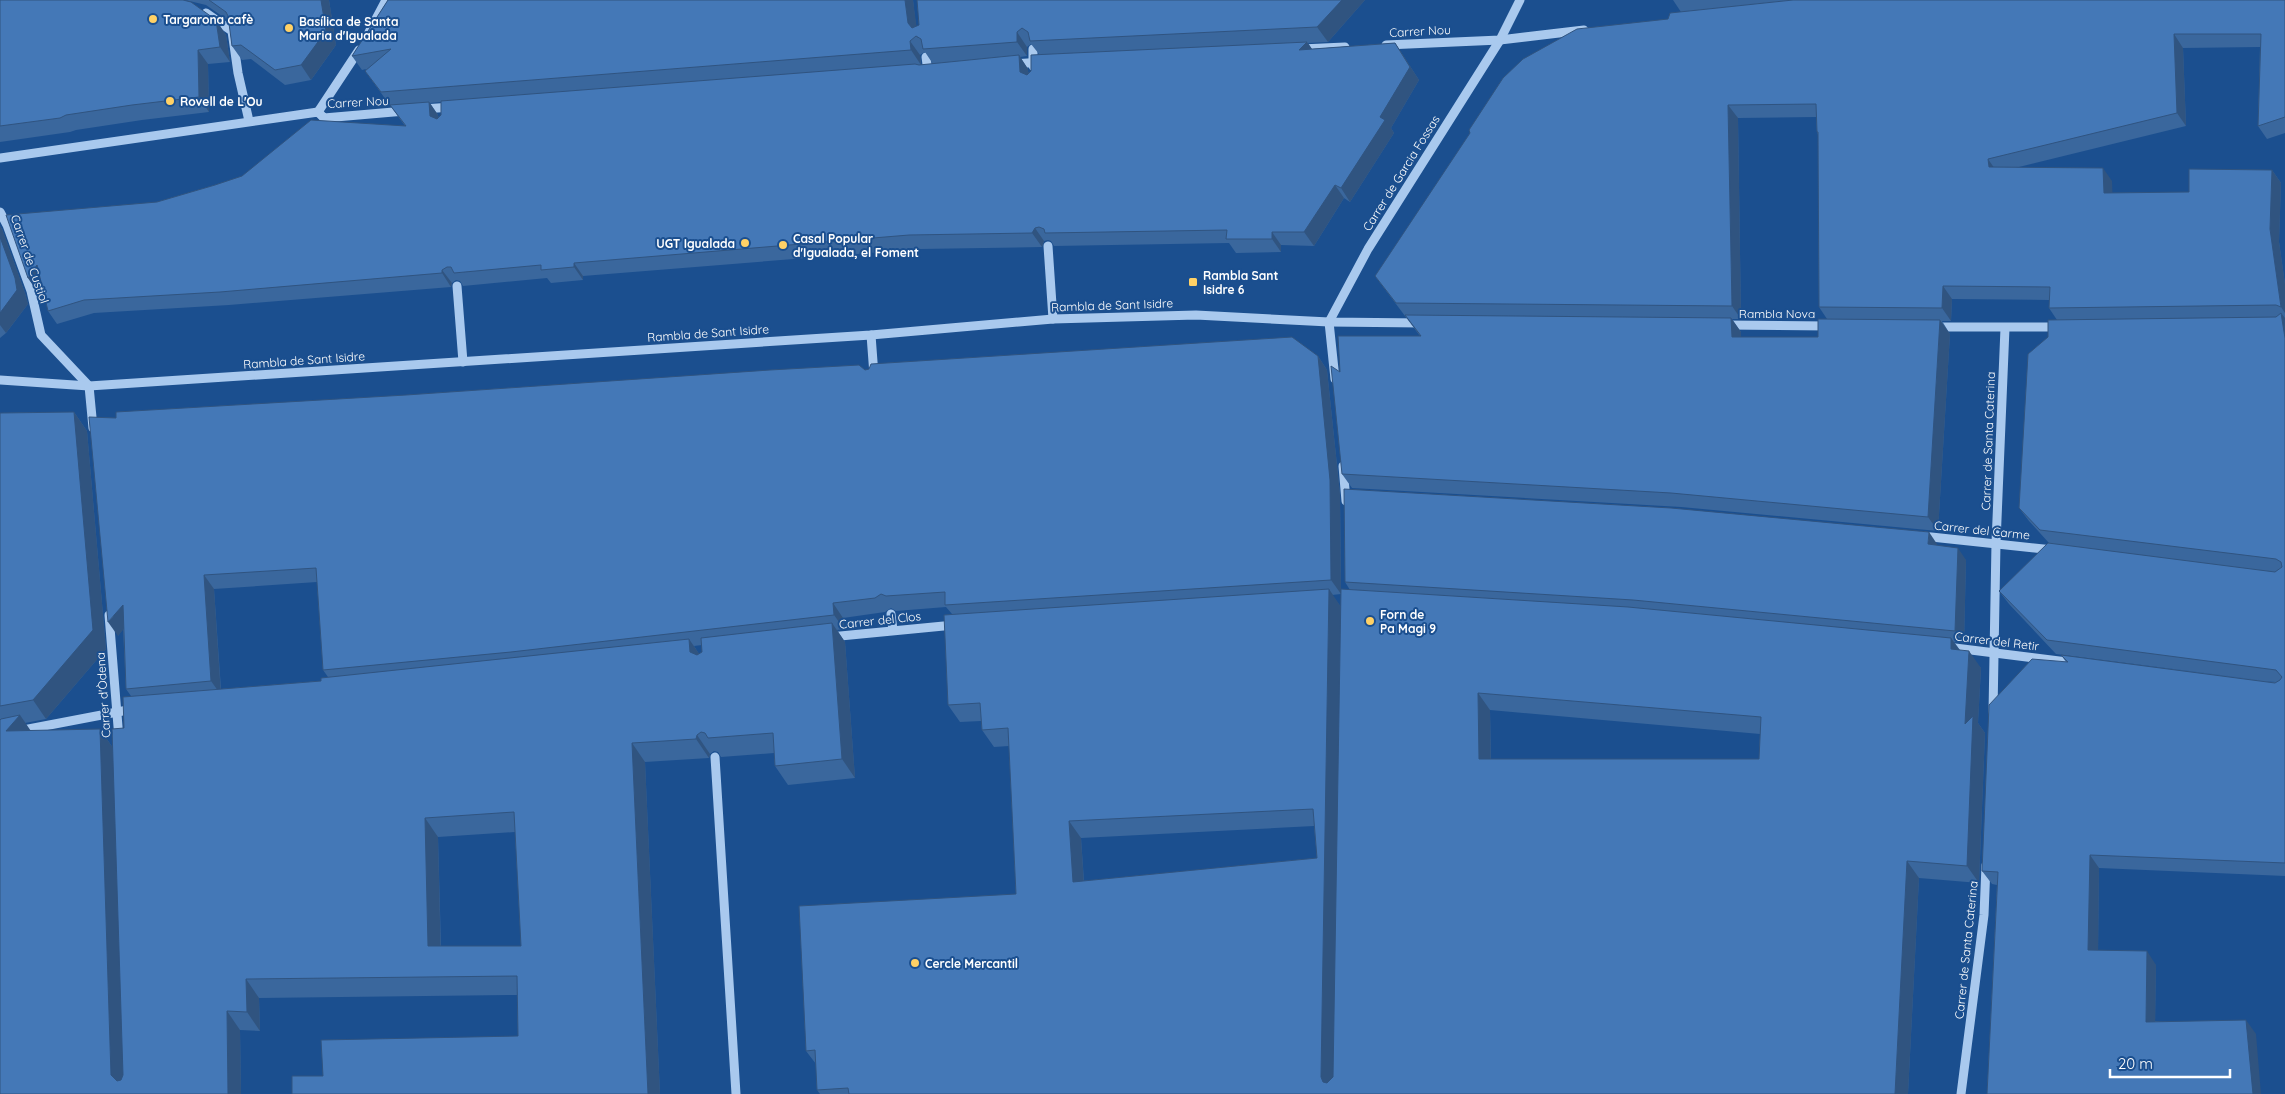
<svg xmlns="http://www.w3.org/2000/svg" width="2285" height="1094" font-family="Quicksand,sans-serif">
	<style>
		.lines { fill: none; stroke-linecap: round; stroke-linejoin: round }
		.minor { stroke: #a9c9ee; stroke-width: 9 }
		.wall { fill: #3a679d; fill-rule: evenodd }
		.shaded-wall { fill: #305480 }
		.building { fill: #4478b7; stroke: #305480; fill-rule: evenodd }
		.poi-dot { fill: #ffd166; stroke: #1b4f8f; stroke-width: 2 }
		.labels { text-anchor: middle; dominant-baseline: central; stroke-width: 4; stroke-linejoin: round; paint-order: stroke }
		.poi-label { font-size: 12px; font-weight: bold; fill: #fff; stroke: #1b4f8f; text-anchor: start }
		.street-label { font-size: 12px; fill: #fff; stroke: #1b4f8f }
	</style>
	<rect width="100%" height="100%" fill="#1b4f8f"/>
	<g class="lines">
		<g class="minor">
			<polyline points="206,13 232,31 238,73 249,121"/>
			<polyline points="369,32 386,0"/>
			<polyline points="1386,45 1500,40 1584,30"/>
			<polyline points="1033,49 1033,66"/>
			<polyline points="1301,49 1345,47"/>
			<polyline points="926,57 928,72"/>
			<polyline points="1014,64 1043,62"/>
			<polyline points="423,109 452,107"/>
			<polyline points="318,112 359,50"/>
			<polyline points="0,158 318,112 324,118 405,111"/>
			<polyline points="0,212 7,225 31,291 41,335 89,386"/>
			<polyline points="1048,246 1053,319"/>
			<polyline points="457,286 463,362"/>
			<polyline points="1329,322 1335,379"/>
			<polyline points="1329,322 1368,249 1500,40 1520,0"/>
			<polyline points="1725,325 1829,326"/>
			<polyline points="1935,327 2059,327"/>
			<polyline points="871,335 874,375"/>
			<polyline points="0,380 89,386 871,335 1053,319 1196,315 1329,322 1422,323"/>
			<polyline points="89,386 93,428"/>
			<polyline points="1343,466 1346,501"/>
			<polyline points="1922,536 2053,550"/>
			<polyline points="891,614 893,630"/>
			<polyline points="109,615 119,739"/>
			<polyline points="830,637 954,625"/>
			<polyline points="1947,647 2075,663"/>
			<polyline points="1993,712 1996,543 2005,328"/>
			<polyline points="18,731 133,709"/>
			<polyline points="715,757 736,1094"/>
			<polyline points="1961,1094 1984,915 1986,865"/>
		</g>
	</g>
	<g class="wall">
		<polygon points="0,0 216,20 226,35 230,62 208,64 209,112 142,120 76,130 70,132 0,142"/>
		<polygon points="185,0 329,0 336,45 311,80 285,85 251,59 242,60 232,46 229,21 206,5"/>
		<path d="M388,0h525l3,27 3,-2 -2,-25h448l-37,42 -20,1 4,6 83,-6 24,37 -28,48 3,5 -44,69 -6,-4 -30,48 -33,-1v7l-45,1 -7,-10 -175,3 -3,-5 -3,-1 -4,1 -2,6 -123,2 -336,27v4l-32,3 -4,-5 -84,8 -3,-5 -4,-1 -4,3 -1,4 -222,18 -135,8 -37,11 -9,-13 -6,-26 -5,6 -9,-13 129,-76 58,-17 190,-59 -40,-55 1,-2 -4,1 -10,-14zM1031,44l8,10 -8,17 -3,2v-4l-8,-12 7,-1v-9zM925,52l8,12 -12,1 -1,-10zM441,102v13l-3,2v-2l-8,-12z"/>
		<path d="M1673,0h612v133l-18,6 -9,-13 2,-79 -77,1 3,78 -171,42 97,13v12l77,-1 83,-22 9,13 -2,59 6,42v592l-186,-8 -1,82 58,15 -1,56 101,13 -269,60 10,-209 -5,-1 -10,-13 84,-209 -5,-7 214,27 -219,-28 -47,-50 -10,-13 50,-48 -20,-22 -10,-13 29,-171 9,-17 -8,-12v-8l-97,-1 -1,22h-9l8,13 -12,197 -257,-24 -329,-19 -10,-14 -2,-102 80,-36 -45,-60 306,-264zM1816,117l1,15 1,3 1,172 8,12 -9,18h-77v-5l-9,-13h9l-3,-201z"/>
		<polygon points="0,226 2,229 25,293 28,304 6,333 0,338"/>
		<path d="M1318,356l9,14 13,124 1,100 -9,1 9,12 9,-17 -5,-8 592,-38v1l29,15 -2,83 -10,-1 6,8 21,18 -3,55 7,10 -6,150 -60,-5 -11,216h-1088l-3,-4 -1,-26 -10,-13 210,-157 -7,-148 -15,1 -12,-17 -1,-9 -21,1 -12,-17 4,-91 -6,-7 -50,4 -5,-3 -6,4 -42,6 1,11 -7,1 8,12 10,136 -67,7 -13,-19 -1,-13 -53,4 -3,-5 -4,-1 -4,3 -1,4 -64,4 15,332h-368l31,-18 195,-40 -1,-41 -258,3 1,33 -20,-1 1,64h-241v-681l74,-1 13,19 19,218 -60,70 -21,4 5,8 70,-2 13,19 11,-20 7,-32 -5,-7 -3,-60 -5,7 -2,-218 749,-48zM317,582l6,88 5,7 -7,4 -100,8 -7,-100zM702,645v7l-3,2 -5,-8zM1490,710l270,24 -1,25h-268zM1314,826l3,32 -233,23 -3,-43zM515,832l6,114h-80l-3,-109z"/>
	</g>
	<g class="shaded-wall">
		<polygon points="321,0 329,0 336,45 311,80 301,65"/>
		<polygon points="905,0 913,0 918,38 908,23"/>
		<polygon points="1342,0 1365,0 1328,42 1317,27"/>
		<polygon points="216,20 226,35 230,62 220,47"/>
		<polygon points="1017,32 1027,47 1027,56 1017,42"/>
		<polygon points="2174,34 2183,48 2186,126 2177,113"/>
		<polygon points="910,41 920,55 921,65 911,50"/>
		<polygon points="1307,42 1316,55 1299,50"/>
		<polygon points="1395,43 1419,80 1391,128 1394,133 1350,202 1341,188 1380,117"/>
		<polygon points="198,50 208,64 209,112 199,97"/>
		<polygon points="1019,55 1028,69 1030,85 1020,72"/>
		<polygon points="429,102 438,115 440,129 430,116"/>
		<polygon points="1728,105 1738,118 1741,319 1732,306"/>
		<polygon points="1988,159 1997,172 1989,167"/>
		<polygon points="2103,168 2112,181 2113,206 2104,193"/>
		<polygon points="2272,170 2281,183 2279,242 2285,284 2285,313 2281,307 2270,229"/>
		<polygon points="1335,185 1344,198 1314,246 1304,232"/>
		<polygon points="0,226 2,229 25,293 28,304 6,333 0,325"/>
		<polygon points="1035,228 1044,241 1042,247 1032,233"/>
		<polygon points="1272,232 1281,245 1281,252 1272,239"/>
		<polygon points="574,263 583,276 583,280 574,267"/>
		<polygon points="37,265 47,278 37,291 28,278"/>
		<polygon points="442,270 452,283 451,287 442,273"/>
		<polygon points="1943,286 1952,299 1951,321 1942,308"/>
		<polygon points="2281,313 2285,318 2285,338 2284,338"/>
		<polygon points="1731,318 1741,332 1741,351 1732,337"/>
		<polygon points="1940,320 1950,334 1938,531 1928,517"/>
		<polygon points="1318,356 1327,370 1340,494 1341,594 1331,580"/>
		<polygon points="74,412 87,431 106,649 46,719 33,700"/>
		<polygon points="1929,532 1937,544 1936,556 1928,544"/>
		<polygon points="1958,548 1966,560 1964,643 1955,631"/>
		<polygon points="204,575 214,589 221,695 211,681"/>
		<polygon points="1329,589 1341,607 1333,1094 1323,1082 1321,1077"/>
		<polygon points="833,603 843,618 844,629 834,615"/>
		<polygon points="123,605 132,619 118,636 108,622"/>
		<polygon points="832,623 845,642 855,778 842,759"/>
		<polygon points="1951,638 1963,655 1951,649"/>
		<polygon points="689,639 702,658 690,652"/>
		<polygon points="1969,651 1981,668 1978,723 1985,733 1979,883 1967,866 1965,724"/>
		<polygon points="1478,693 1490,710 1491,776 1479,759"/>
		<polygon points="20,715 33,734 6,731"/>
		<polygon points="100,729 113,748 124,1094 111,1075"/>
		<polygon points="697,735 710,754 709,758 696,739"/>
		<polygon points="632,743 645,762 660,1094 648,1094"/>
		<polygon points="425,818 438,837 441,965 428,946"/>
		<polygon points="1069,821 1081,838 1085,900 1073,882"/>
		<polygon points="2090,855 2099,868 2098,964 2088,950"/>
		<polygon points="1907,861 1919,878 1908,1094 1895,1094"/>
		<polygon points="2147,951 2156,965 2155,1035 2146,1022"/>
		<polygon points="246,979 259,998 260,1031 247,1012"/>
		<polygon points="227,1011 240,1030 241,1094 228,1094"/>
		<polygon points="2246,1020 2256,1034 2261,1094 2253,1094"/>
	</g>
	<g class="building">
		<polygon points="0,0 183,0 191,2 216,20 220,47 198,50 199,97 132,105 66,115 60,118 0,126"/>
		<polygon points="209,0 321,0 326,31 301,65 275,70 241,45 232,46 228,16 226,12"/>
		<polygon points="388,0 905,0 908,23 912,28 919,25 917,0 1342,0 1317,27 1030,41 1028,32 1022,28 1017,32 1017,42 923,49 921,39 916,36 910,41 911,50 381,92 365,71 391,49 352,56"/>
		<polygon points="1793,0 2285,0 2285,117 2258,126 2261,34 2174,34 2177,113 1988,159 1989,167 2103,168 2104,193 2189,192 2189,169 2272,170 2270,229 2281,307 2276,305 2049,308 2050,287 1943,286 1942,308 1819,307 1818,132 1817,132 1816,104 1728,105 1732,306 1396,303 1375,276 1470,133 1469,130 1503,78 1523,59 1577,29 1668,19 1670,13"/>
		<polygon points="1307,42 1299,50 1395,43 1410,67 1380,117 1385,120 1341,188 1335,185 1304,232 1272,232 1272,239 1226,239 1227,230 1045,233 1044,229 1039,227 1035,228 1032,233 909,235 574,263 574,267 541,270 541,265 454,273 451,267 447,267 442,270 442,273 220,292 84,300 48,311 37,265 28,278 6,215 157,202 215,185 242,176 311,120 406,126 390,105 429,102 430,116 437,119 441,115 441,101 915,64 919,65 1019,55 1020,72 1027,75 1031,71 1031,55"/>
		<polygon points="0,237 15,278 17,290 0,313"/>
		<polygon points="2281,313 2285,338 2285,863 2090,855 2088,950 2147,951 2146,1022 2246,1020 2253,1094 1987,1094 1998,872 1982,871 1989,705 2032,659 2068,662 2061,655 2275,683 2280,680 2282,677 2276,670 2047,640 1999,591 2048,543 2275,572 2282,567 2281,562 2276,559 2040,530 2019,508 2028,354 2048,337 2048,320 2276,317"/>
		<polygon points="1405,315 1731,318 1732,337 1818,337 1818,319 1940,320 1928,517 1671,493 1342,474 1331,366 1340,372 1338,336 1421,336"/>
		<polygon points="1292,337 1318,356 1330,480 1331,580 945,605 945,592 886,596 881,594 875,598 833,603 834,615 511,652 323,670 316,568 204,575 211,681 126,689 123,605 108,622 89,417 116,418 116,412 406,395 770,370 859,365 865,370 869,369 871,364"/>
		<polygon points="74,412 93,630 33,700 0,706 0,413"/>
		<polygon points="1344,489 1671,508 1929,532 1928,544 1958,548 1955,631 1633,600 1345,582"/>
		<path d="M1329,589l-8,488 2,5 4,1 6,-6 8,-488 287,18 323,31v11l18,2 -4,73 8,-8 -6,150 -60,-5 -12,233h-1046l-1,-6 -31,2 -2,-40 -9,1 -7,-145 217,-12 -8,-166 -26,2 -2,-27 -32,2 -4,-90zM1478,693l283,24 -2,42h-280zM1313,809l4,49 -244,24 -4,-61z"/>
		<path d="M832,623l10,136 -67,7 -2,-33 -65,5 -3,-5 -4,-1 -4,3 -1,4 -64,4 16,351h-356v-18h31l-2,-36 197,-4 -1,-60 -271,3 1,33 -20,-1 1,83h-228v-374l1,-1 19,-4 -14,16 94,-2 11,346 6,6 4,-1 2,-5 -11,-346 12,-1 -1,-31 198,-16v-3l368,-39 1,13 7,3 5,-3 -1,-14zM514,812l7,134h-93l-3,-128z"/>
	</g>
	<g class="poi-dot">
		<circle cx="153" cy="19" r="5"/>
		<circle cx="289" cy="28" r="5"/>
		<circle cx="170" cy="101" r="5"/>
		<circle cx="745" cy="243" r="5"/>
		<circle cx="783" cy="245" r="5"/>
		<rect x="1188" y="277" width="10" height="10" rx="2.5"/>
		<circle cx="1370" cy="621" r="5"/>
		<circle cx="915" cy="963" r="5"/>
	</g>
	<g class="labels">
		<g class="poi-label">
			<text x="163" y="19">Targarona cafè</text>
			<text x="299" y="21">Basílica de Santa<tspan x="299" dy="14">Maria d'Igualada</tspan></text>
			<text x="180" y="101">Rovell de L'Ou</text>
			<text x="793" y="238">Casal Popular<tspan x="793" dy="14">d'Igualada, el Foment</tspan></text>
			<text x="735" y="243" text-anchor="end">UGT Igualada</text>
			<text x="1203" y="275">Rambla Sant<tspan x="1203" dy="14">Isidre 6</tspan></text>
			<text x="1380" y="614">Forn de<tspan x="1380" dy="14">Pa Magi 9</tspan></text>
			<text x="925" y="963">Cercle Mercantil</text>
		</g>
		<g class="street-label">
			<text transform="translate(1420 31) rotate(-3)">Carrer Nou</text>
			<text transform="translate(358 102) rotate(-3)">Carrer Nou</text>
			<text transform="translate(1401 173) rotate(-58)">Carrer de Garcia Fossas</text>
			<text transform="translate(30 259) rotate(71)">Carrer de Custiol</text>
			<text transform="translate(1112 305) rotate(-2)">Rambla de Sant Isidre</text>
			<text x="1777" y="313">Rambla Nova</text>
			<text transform="translate(708 333) rotate(-4)">Rambla de Sant Isidre</text>
			<text transform="translate(304 360) rotate(-4)">Rambla de Sant Isidre</text>
			<text transform="translate(1988 441) rotate(-88)">Carrer de Santa Caterina</text>
			<text transform="translate(1982 530) rotate(6)">Carrer del Carme</text>
			<text transform="translate(880 620) rotate(-6)">Carrer del Clos</text>
			<text transform="translate(1997 641) rotate(7)">Carrer del Retir</text>
			<text transform="translate(103 695) rotate(-94)">Carrer d'Òdena</text>
			<text transform="translate(1966 950) rotate(-84)">Carrer de Santa Caterina</text>
		</g>
	</g>
	<path d="M2110 1069v8h120v-8" fill="none" stroke="#ffffff" stroke-width="2.5"/>
	<text x="2118" y="1069" font-size="15" fill="#ffffff" stroke="#1b4f8f" stroke-width="4" paint-order="stroke">20 m</text>
</svg>
